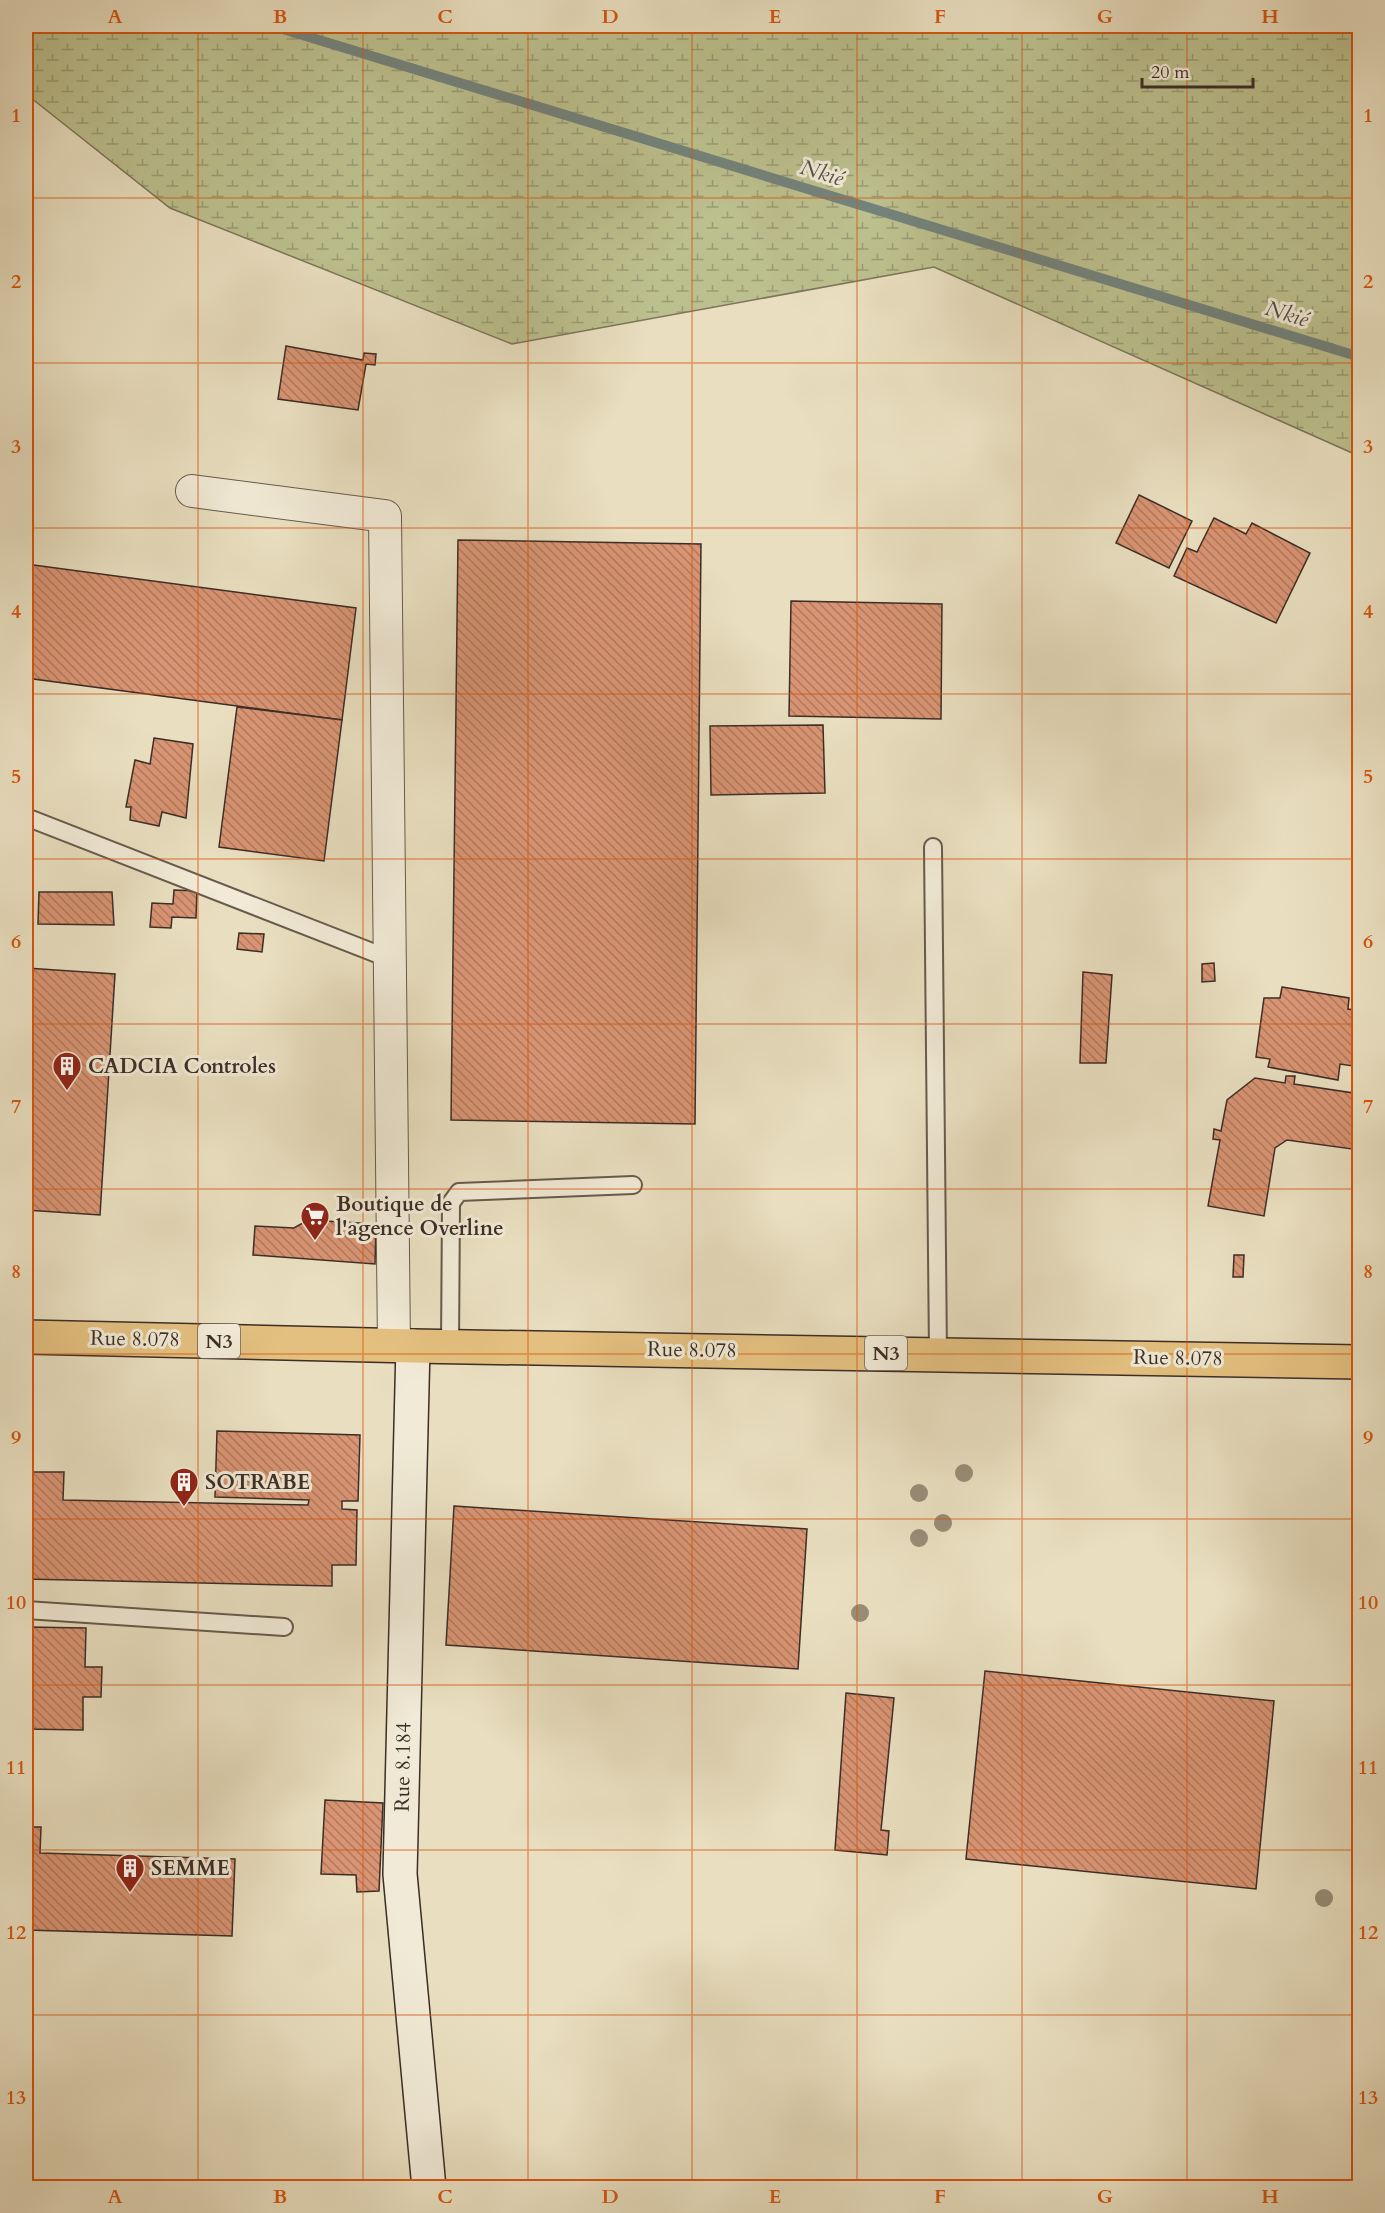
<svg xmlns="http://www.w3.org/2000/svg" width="1385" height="2213" font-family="Cardo,serif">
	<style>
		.wetland { fill: url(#wetland-marsh); stroke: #7c765a; stroke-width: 1.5 }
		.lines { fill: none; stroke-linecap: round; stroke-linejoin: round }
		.stream { stroke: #73837c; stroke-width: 10 }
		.building { fill: url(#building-back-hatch); stroke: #3c2d26; stroke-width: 1.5 }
		.lane-casing { stroke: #675a4c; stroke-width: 20 }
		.street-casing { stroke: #675a4c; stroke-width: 34 }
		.secondary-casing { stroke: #3c2d26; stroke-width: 36 }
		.highway-casing { stroke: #3c2d26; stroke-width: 36 }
		.lane { stroke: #f1ead6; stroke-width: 16 }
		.street { stroke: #f1ead6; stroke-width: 32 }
		.secondary { stroke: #f1ead6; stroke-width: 33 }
		.highway { stroke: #e4c080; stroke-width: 33 }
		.tree { fill: #988d77 }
		.grid { fill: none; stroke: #d7550f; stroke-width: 1.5; stroke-opacity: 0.55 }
		.labels { text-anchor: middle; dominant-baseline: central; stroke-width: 6; stroke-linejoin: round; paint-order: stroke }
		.shield { fill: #f1ead6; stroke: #72665b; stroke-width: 1.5 }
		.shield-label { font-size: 20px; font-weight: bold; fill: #3c2d26 }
		.poi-label { font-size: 21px; font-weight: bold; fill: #3c2d26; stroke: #f1ead6; text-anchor: start }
		.street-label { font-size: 21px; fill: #3c2d26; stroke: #f1ead6 }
		.water-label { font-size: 22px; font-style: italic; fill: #53514a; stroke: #f1ead6 }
		.neatline { fill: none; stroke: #d7550f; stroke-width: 2 }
		.grid-label { font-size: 20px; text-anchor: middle; font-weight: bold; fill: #d7550f }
	</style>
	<defs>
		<pattern id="wetland-marsh" width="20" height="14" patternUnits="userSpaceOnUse" patternTransform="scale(1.5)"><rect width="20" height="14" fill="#bcc08e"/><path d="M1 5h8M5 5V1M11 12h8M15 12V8" fill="none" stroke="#9a9c74"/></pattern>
		<pattern id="building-back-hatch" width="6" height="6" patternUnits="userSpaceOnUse" patternTransform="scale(1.5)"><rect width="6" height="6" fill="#d99473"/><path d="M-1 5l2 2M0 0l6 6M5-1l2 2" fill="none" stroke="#b1795e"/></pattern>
	</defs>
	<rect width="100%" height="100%" fill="#e9dfc0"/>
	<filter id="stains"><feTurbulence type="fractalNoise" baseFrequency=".00333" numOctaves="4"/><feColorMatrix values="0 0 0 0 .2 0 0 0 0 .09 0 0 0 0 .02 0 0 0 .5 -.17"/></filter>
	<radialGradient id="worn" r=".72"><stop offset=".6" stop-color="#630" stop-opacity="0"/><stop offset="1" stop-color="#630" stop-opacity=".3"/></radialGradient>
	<polygon class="wetland" points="26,26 1359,26 1359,456 934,267 512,344 170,208 26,94"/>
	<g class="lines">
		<polyline class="stream" points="273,26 1360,357"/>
	</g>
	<g class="building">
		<polygon points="286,346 363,360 364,353 376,354 375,365 366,364 358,410 278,399"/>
		<polygon points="1139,495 1192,521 1169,568 1116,543"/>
		<polygon points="1214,518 1246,534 1252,523 1310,553 1276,623 1174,576 1187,548 1197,552"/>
		<polygon points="458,540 701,544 695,1124 451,1120"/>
		<polygon points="26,564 356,608 342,720 26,678"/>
		<polygon points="791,601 942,604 941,719 789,716"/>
		<polygon points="237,707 342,720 324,861 219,847"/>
		<polygon points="823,725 825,793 711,795 710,726"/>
		<polygon points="154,738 193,744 186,818 162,812 159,826 130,820 131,807 126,807 135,760 150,764"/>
		<polygon points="174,890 197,891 196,918 172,917 171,928 150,927 152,903 173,904"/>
		<polygon points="39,892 112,892 114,925 38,924"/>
		<polygon points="239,933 264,934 262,952 237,949"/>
		<polygon points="1214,963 1215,981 1202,982 1202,964"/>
		<polygon points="26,968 115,974 100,1215 26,1210"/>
		<polygon points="1083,972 1112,975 1106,1063 1080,1063"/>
		<polygon points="1282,987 1349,998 1348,1009 1360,1011 1360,1067 1340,1064 1338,1080 1268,1067 1270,1059 1256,1057 1264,998 1280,998"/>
		<polygon points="1286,1076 1295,1076 1294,1084 1360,1094 1352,1149 1287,1140 1275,1148 1264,1216 1208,1206 1220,1140 1213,1139 1214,1129 1221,1131 1227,1100 1255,1078 1285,1083"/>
		<polygon points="308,1220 376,1224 375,1264 253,1255 255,1226 294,1228"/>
		<polygon points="1234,1255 1244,1255 1243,1277 1233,1277"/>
		<polygon points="217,1431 360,1435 358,1501 342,1501 342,1509 357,1510 356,1565 332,1565 332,1586 26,1579 26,1472 64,1472 63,1500 308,1505 309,1500 215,1497"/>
		<polygon points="454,1506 807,1529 798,1669 446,1645"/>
		<polygon points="28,1627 86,1628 85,1667 102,1667 101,1697 83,1697 83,1730 26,1729"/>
		<polygon points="985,1671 1274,1701 1256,1889 966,1859"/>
		<polygon points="846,1693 894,1698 881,1830 889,1831 887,1855 835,1850"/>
		<polygon points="325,1800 383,1803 379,1891 357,1892 356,1875 321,1874"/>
		<polygon points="26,1827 41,1827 40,1853 235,1859 232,1936 26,1930"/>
	</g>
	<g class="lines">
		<g class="lane-casing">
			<g id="lane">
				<polyline points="26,817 390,959"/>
				<polyline points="933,847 938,1354"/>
				<polyline points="450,1347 451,1203 459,1192 633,1185"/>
				<polyline points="26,1610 284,1627"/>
			</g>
		</g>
		<g class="street-casing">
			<polyline id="street" points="192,491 385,516 394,1345"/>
		</g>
		<g class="secondary-casing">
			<polyline id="secondary" points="413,1346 400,1874 429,2188"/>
		</g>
		<g class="highway-casing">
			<polyline id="highway" points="26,1337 413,1346 1360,1362"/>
		</g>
		<use href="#lane" class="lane"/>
		<use href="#street" class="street"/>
		<use href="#secondary" class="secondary"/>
		<use href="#highway" class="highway"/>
	</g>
	<g class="tree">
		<circle cx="964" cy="1473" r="9"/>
		<circle cx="919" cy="1493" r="9"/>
		<circle cx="943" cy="1523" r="9"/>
		<circle cx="919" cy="1538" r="9"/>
		<circle cx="860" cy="1613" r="9"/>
		<circle cx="1324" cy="1898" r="9"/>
	</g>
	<path class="grid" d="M198,26v2162M363,26v2162M528,26v2162M692,26v2162M857,26v2162M1022,26v2162M1187,26v2162M26,198h1334M26,363h1334M26,528h1334M26,694h1334M26,859h1334M26,1024h1334M26,1189h1334M26,1354h1334M26,1519h1334M26,1685h1334M26,1850h1334M26,2015h1334"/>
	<defs>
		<g id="building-pin" transform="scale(1.5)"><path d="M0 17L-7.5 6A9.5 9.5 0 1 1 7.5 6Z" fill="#8f2418" stroke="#f1ead6"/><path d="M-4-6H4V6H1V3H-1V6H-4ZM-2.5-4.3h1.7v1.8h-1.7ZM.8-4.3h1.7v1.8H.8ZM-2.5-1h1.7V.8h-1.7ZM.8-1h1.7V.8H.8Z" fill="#fff"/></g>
		<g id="supermarket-pin" transform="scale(1.5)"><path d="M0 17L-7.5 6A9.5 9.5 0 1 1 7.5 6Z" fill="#8f2418" stroke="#f1ead6"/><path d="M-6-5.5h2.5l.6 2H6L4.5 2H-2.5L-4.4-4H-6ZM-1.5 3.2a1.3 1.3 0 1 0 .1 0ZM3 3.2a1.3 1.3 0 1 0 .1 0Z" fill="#fff"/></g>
	</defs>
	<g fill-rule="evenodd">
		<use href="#building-pin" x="67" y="1066"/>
		<use href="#supermarket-pin" x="315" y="1216"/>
		<use href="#building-pin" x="184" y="1482"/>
		<use href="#building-pin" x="130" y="1868"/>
	</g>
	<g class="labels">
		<g class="shield">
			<rect x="198" y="1324" width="42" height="34" rx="4.5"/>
			<rect x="865" y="1336" width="42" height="34" rx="4.5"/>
		</g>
		<g class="shield-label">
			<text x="219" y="1341">N3</text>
			<text x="886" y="1353">N3</text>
		</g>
		<g class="poi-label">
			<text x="88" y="1066">CADCIA Controles</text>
			<text x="336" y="1204">Boutique de<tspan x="336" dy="24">l'agence Overline</tspan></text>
			<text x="205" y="1482">SOTRABE</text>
			<text x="151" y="1868">SEMME</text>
		</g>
		<g class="street-label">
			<text transform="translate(135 1339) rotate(1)">Rue 8.078</text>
			<text transform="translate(692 1350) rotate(1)">Rue 8.078</text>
			<text transform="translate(1178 1358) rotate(1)">Rue 8.078</text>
			<text transform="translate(403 1767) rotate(-89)">Rue 8.184</text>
		</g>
		<g class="water-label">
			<text transform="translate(822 173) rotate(17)">Nkié</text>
			<text transform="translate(1287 314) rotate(17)">Nkié</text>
		</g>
	</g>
	<rect width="1385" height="2213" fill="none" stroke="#e9dfc0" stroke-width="66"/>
	<path d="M1142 78v9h111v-9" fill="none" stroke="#3c2d26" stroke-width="3"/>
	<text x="1151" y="78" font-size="18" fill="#3c2d26" stroke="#f1ead6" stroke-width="4.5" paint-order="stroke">20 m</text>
	<rect x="33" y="33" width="1319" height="2147" class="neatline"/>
	<g class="grid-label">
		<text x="115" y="23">A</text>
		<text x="280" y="23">B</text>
		<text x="445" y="23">C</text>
		<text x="610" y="23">D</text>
		<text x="775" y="23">E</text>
		<text x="940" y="23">F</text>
		<text x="1105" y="23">G</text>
		<text x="1270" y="23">H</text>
		<text x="16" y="122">1</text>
		<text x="1368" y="122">1</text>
		<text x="16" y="288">2</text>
		<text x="1368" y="288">2</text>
		<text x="16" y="453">3</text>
		<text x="1368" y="453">3</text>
		<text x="16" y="618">4</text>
		<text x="1368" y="618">4</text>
		<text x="16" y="783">5</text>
		<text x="1368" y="783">5</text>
		<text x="16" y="948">6</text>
		<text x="1368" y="948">6</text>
		<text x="16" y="1113">7</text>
		<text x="1368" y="1113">7</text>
		<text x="16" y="1278">8</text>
		<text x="1368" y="1278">8</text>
		<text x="16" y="1444">9</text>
		<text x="1368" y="1444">9</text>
		<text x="16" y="1609">10</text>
		<text x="1368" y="1609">10</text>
		<text x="16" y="1774">11</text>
		<text x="1368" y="1774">11</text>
		<text x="16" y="1939">12</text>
		<text x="1368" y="1939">12</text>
		<text x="16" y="2104">13</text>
		<text x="1368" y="2104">13</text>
		<text x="115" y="2203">A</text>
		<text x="280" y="2203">B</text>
		<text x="445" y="2203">C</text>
		<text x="610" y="2203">D</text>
		<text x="775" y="2203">E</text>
		<text x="940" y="2203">F</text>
		<text x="1105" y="2203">G</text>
		<text x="1270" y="2203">H</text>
	</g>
	<rect width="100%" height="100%" filter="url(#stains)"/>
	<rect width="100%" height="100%" fill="url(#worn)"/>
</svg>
